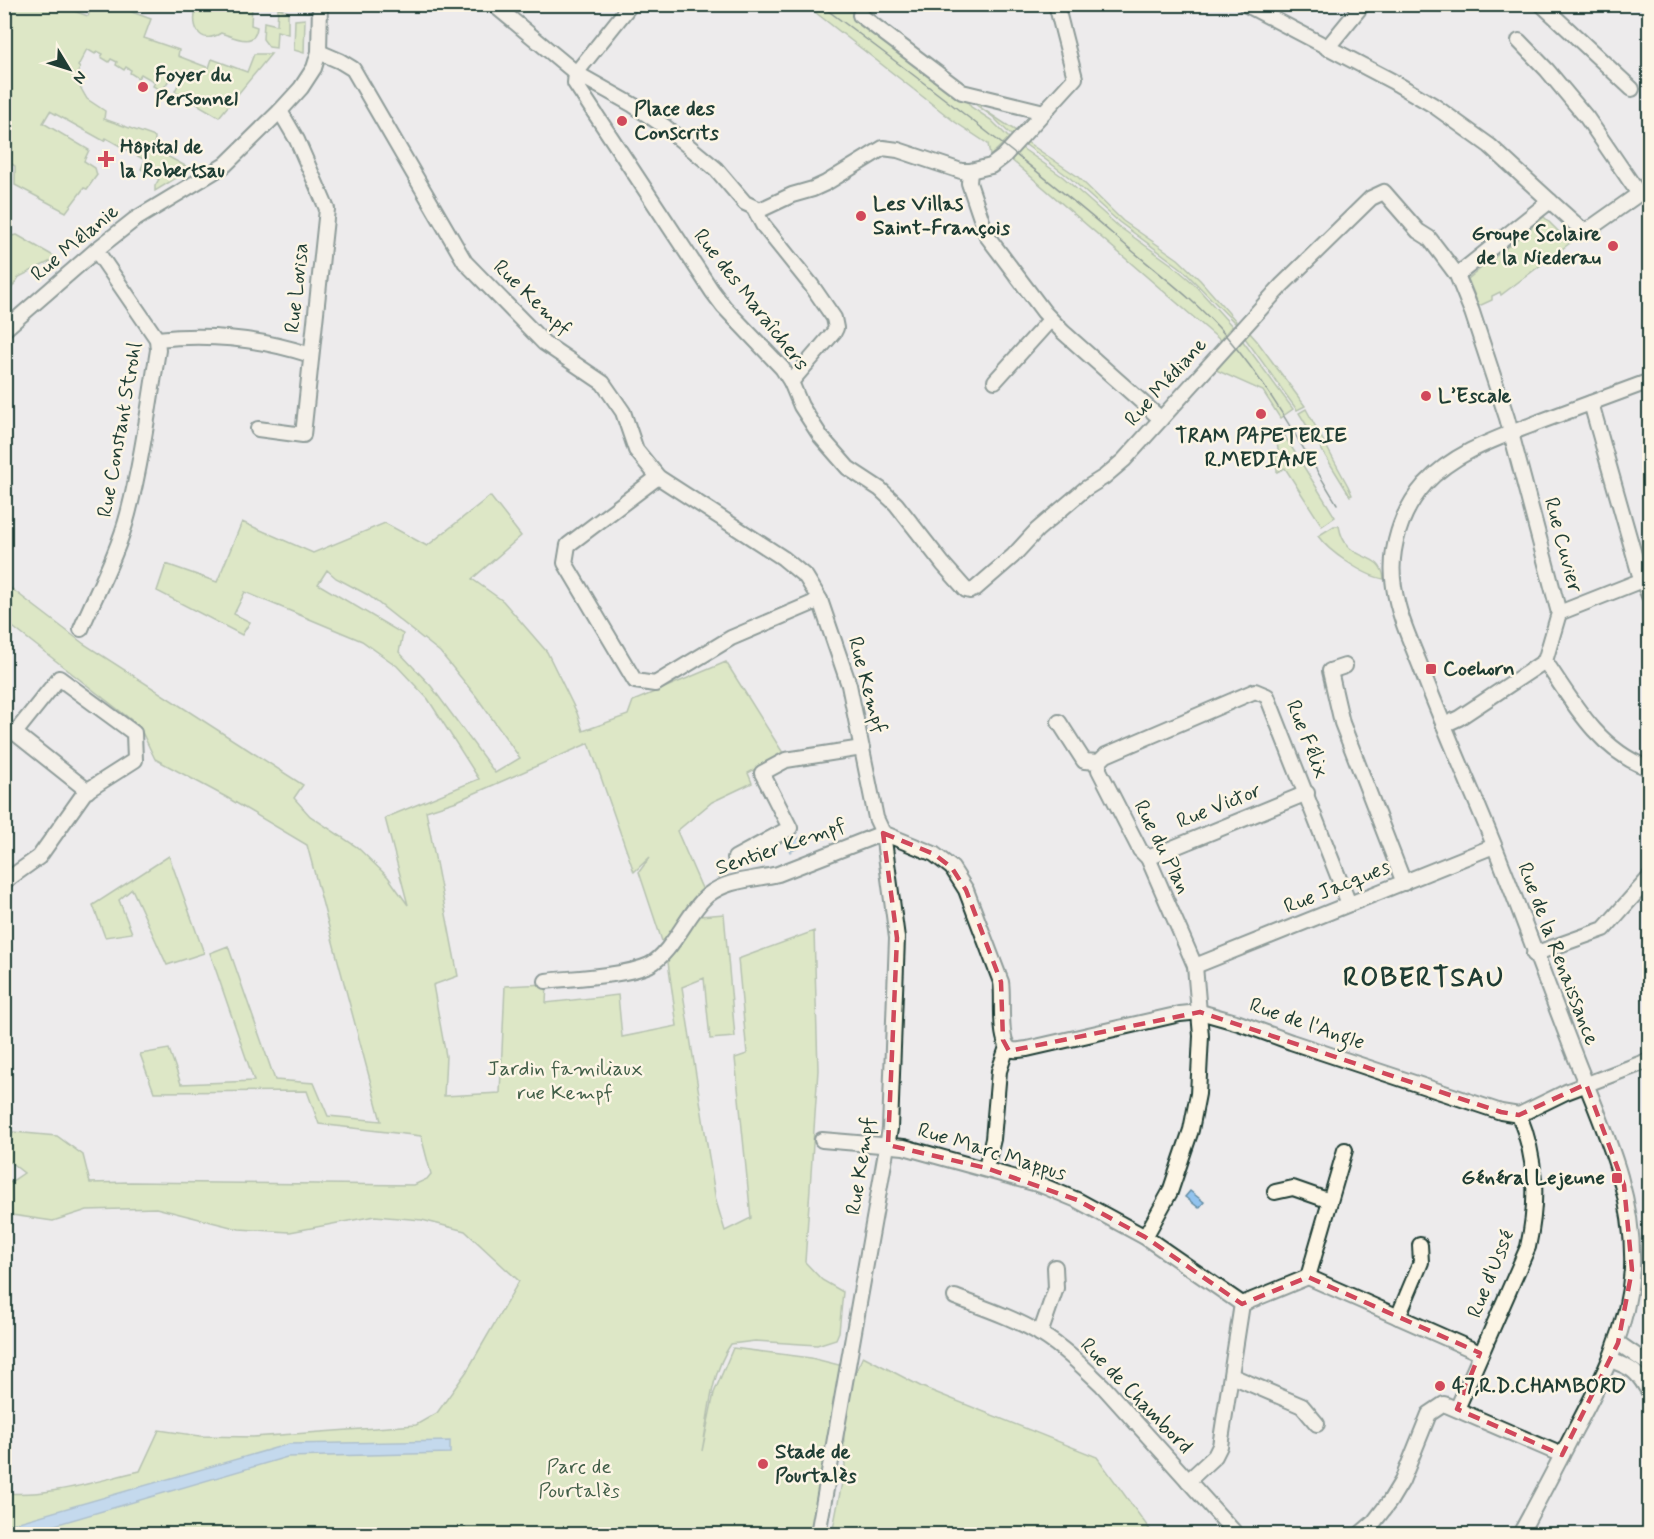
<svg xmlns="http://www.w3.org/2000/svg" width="1654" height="1539" font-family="Mynerve,sans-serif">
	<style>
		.green { fill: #c9e298; stroke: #749066; stroke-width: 1.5; fill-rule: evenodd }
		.water { fill: #92c3ee; stroke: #648da4; stroke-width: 1.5 }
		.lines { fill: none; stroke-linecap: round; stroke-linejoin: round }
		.street-casing { stroke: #1f3d34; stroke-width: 18 }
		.street { stroke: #fcf5e5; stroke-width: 14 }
		.tram { stroke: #1f3d34; stroke-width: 1.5 }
		.marked { fill: none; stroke: #d1495b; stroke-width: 4.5; stroke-dasharray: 12 8; stroke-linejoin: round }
		.poi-dot { fill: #d1495b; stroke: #fcf5e5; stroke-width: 2 }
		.labels { text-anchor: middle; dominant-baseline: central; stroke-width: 5; stroke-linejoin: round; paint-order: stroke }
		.poi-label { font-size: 21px; font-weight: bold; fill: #1f3d34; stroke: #fcf5e5; text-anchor: start }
		.street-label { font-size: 21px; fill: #1f3d34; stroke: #fcf5e5 }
		.park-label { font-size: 21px; fill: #415e48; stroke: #fcf5e5 }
		.district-label { font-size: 27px; font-weight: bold; letter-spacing: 1.5px; fill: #1f3d34; stroke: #fcf5e5 }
	</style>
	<rect width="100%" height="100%" fill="#edebec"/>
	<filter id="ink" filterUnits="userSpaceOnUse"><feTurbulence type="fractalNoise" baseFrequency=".0167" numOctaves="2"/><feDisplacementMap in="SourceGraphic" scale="12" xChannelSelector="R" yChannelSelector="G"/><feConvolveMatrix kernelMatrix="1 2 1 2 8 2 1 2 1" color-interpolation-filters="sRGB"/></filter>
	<g filter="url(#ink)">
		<g class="green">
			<polygon points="5,4 65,5 65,8 88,16 93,5 113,5 151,19 144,38 179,50 178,56 209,68 212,59 247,72 254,54 271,54 219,117 175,91 182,77 174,72 162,91 153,86 155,82 141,74 138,78 130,73 131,70 126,67 124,70 116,65 117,62 111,59 109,62 101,57 103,54 97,51 95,54 87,49 78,66 80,68 75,78 87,99 105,111 104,119 155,137 154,149 191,169 155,191 155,186 159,179 141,169 145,160 106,138 104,141 50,111 43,123 89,150 84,161 95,168 97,175 87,189 84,188 66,212 15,185 15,166 5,160"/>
			<path d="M197,5h55l-1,20 6,2c-2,22 -23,10 -36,6 -23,14 -31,-9 -24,-28z"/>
			<polygon points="806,5 839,5 850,11 959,99 967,101 971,107 991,120 1009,138 990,156 988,144 955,122"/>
			<polygon points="278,8 288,12 288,34 277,31 276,48 269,47 263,39 264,22 277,25"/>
			<polygon points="305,19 304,53 294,50 295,20"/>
			<polygon points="972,102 980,104 981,108 1016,131 1012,136 993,117"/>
			<polygon points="1024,140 1077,176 1123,221 1178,259 1200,280 1236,321 1235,323 1181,268 1119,222 1070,178 1022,142"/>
			<polygon points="1019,146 1063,177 1118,226 1171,264 1192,282 1232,326 1220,340 1008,157"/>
			<polygon points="1544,217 1570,243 1501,295 1500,292 1492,296 1492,300 1479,306 1468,279"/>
			<polygon points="17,235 57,258 19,277 5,298 5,237"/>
			<polygon points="1249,332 1257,341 1305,406 1297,410 1245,338"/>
			<polygon points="1242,340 1293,409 1280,418 1263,391 1216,370"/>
			<polygon points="1306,409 1348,486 1352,495 1350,496 1299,413"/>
			<polygon points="1279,427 1335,517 1322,526 1285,468 1277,472 1277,470 1275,456 1279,455 1277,442 1273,442 1273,433"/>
			<path d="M490,496l31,40 -49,43 31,22 44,51 30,61 6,18 45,-16 5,-14 93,-39 57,91 -35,20 4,10 -40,19 -35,29 27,62 -41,51 -24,-72 11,-15 -16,15 -45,-129 -132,58 -31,10 32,165 -25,9 13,71 -2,40 56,-3 5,-107 42,-2 -1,19 72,-8 4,42 55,-11 -10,-71 33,-39 24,-2 11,123 -25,2 -6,-61 -22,9 34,214 9,30 26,-13 -16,-160 12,-4 -9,-95 76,-28 4,139 -13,192 17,18 21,12 -4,40 -3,7 -19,6 -62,-4 -24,3c-21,31 -22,71 -29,107l12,-58 19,-45 78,10 32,8 -32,168h-806v-41c45,4 91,-12 135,-22l19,-41 41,6 53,1 163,-12 21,-12 30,-42 52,-90 -54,-50 -43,-11 -47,-4 -85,16 -51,-3 -83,-21 -69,2 -34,11 -48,-7v-28l19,-13 -19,-15v-24l8,-2 44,4 26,19 7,28 41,-1 283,3 13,-6 4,-5 -10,-38 -102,-12 -12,-33 -153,1 -14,-38 29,-5 12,35 73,-3 -44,-128 18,-7 47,134 39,3 14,33 53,5 -74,-276 -81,-48 -71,-38 -16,-33 -134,-105 -1,-38 80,61 219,141 -9,13 16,18 47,31 31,30 20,28 -23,-87 94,-39 -51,-80 -31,-33 -35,-25 -117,-49 -11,22 16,8 -8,13 -85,-44 9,-27 51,18 25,-60 71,31 72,-30 42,23zM327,570l9,8 32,17 72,57 36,44 44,62 -25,15 -64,-87 -32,-34 4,-18 -85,-50z"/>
			<path d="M1334,526h5c7,40 42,22 45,53 -20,-3 -56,-28 -66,-43z"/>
			<polygon points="169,856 204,953 167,965 132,889 119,900 132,933 105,937 93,905"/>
			<polygon points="863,1356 922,1387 1097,1457 1153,1534 832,1534 845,1467 843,1424 854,1376"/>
		</g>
		<g class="water">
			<polygon points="801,837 805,844 790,852 786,844"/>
			<polygon points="1190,1191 1204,1202 1199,1208 1185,1197"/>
			<polygon points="450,1441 450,1453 287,1457 24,1534 5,1534 5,1526 289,1444"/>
		</g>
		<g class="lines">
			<g class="street-casing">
				<g id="street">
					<polyline points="493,4 576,73 633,105 664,126 716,169 745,203 760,210 792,195 813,189 826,183 883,148 898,150 961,171 970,171 991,166 1004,156 1075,78 1056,4"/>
					<path d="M631,4l-55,69 -1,10 137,208 12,16 58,61 9,14 10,24 20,31 27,31 32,21 16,15 47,60 23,26 4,1 5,-2 38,-33 24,-26 48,-41 19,-12 20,-17 157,-174 90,-88 13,-6 34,39 11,7 10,13 18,24 15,37 35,106 52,195 -14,48c27,40 53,88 101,106"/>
					<polyline points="1245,4 1392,81 1433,105 1490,146 1550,201"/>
					<polyline points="1541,4 1632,89"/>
					<polyline points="860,15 962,92 1044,112"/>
					<polyline points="1519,41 1547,70 1587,118 1639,194"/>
					<polyline points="1327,48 1363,4"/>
					<polyline points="319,52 340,61 353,69 465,262 544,343 603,383 623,412 636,450 658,477 783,558 806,577 820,600 849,685 876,818 883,833 897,938 890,1129 818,1534"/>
					<polyline points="970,171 969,183 987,236 1044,312 1063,332 1161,419"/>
					<polyline points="755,210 763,225 812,286 834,318 836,328 834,332 791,382"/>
					<polyline points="1457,275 1550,201 1580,228 1585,230 1592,227 1650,186"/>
					<polyline points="4,330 96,250 134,220 225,165 280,111 301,88 314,68 319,52 320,4"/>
					<path d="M157,339c52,-6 105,0 154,16"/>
					<polyline points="995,381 1050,320"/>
					<polyline points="1591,403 1639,572 1650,598"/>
					<polyline points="258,429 303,435 327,209 297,140 280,111"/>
					<polyline points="658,477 568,545 565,563 635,681 655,684 731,638 820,600"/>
					<polyline points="1559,613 1650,577"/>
					<path d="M81,629c16,-38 37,-76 47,-115 14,-54 21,-109 30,-164l-1,-11 -61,-89"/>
					<polyline points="1345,666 1330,671 1342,723 1404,883"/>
					<polyline points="1059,722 1084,761 1099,762 1099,770 1140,850 1148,858 1195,966 1201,1036 1198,1094 1191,1130 1170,1192 1145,1237"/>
					<polyline points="1444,725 1459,718 1545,661"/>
					<polyline points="1099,762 1106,755 1255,691 1267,696 1349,904"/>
					<path d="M883,833l51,21 18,14 14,22 35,92c3,14 -4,65 12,68 4,1 10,-1 14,-1l153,-35 20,-2 39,11 52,19 210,70 18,3 47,-23 84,-32"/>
					<polyline points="735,858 790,828 762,773 786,760 862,748"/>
					<polyline points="1148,858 1307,793"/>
					<polyline points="4,882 39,857 85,792 135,760 134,733 59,678 15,733 88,791"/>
					<polyline points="1534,954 1604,929 1650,877"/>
					<polyline points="1195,966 1494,846"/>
					<path d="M546,981c27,-3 79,-5 103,-16 23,-11 40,-55 59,-70 20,-16 46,-15 70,-21l105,-41"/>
					<polyline points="822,1140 904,1147 1041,1185 1077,1200 1145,1237 1242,1304 1308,1277 1480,1353"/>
					<polyline points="986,1168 993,1139 999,1071 1007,1047"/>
					<polyline points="1275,1192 1293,1188 1330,1201"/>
					<polyline points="1308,1277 1345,1150"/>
					<path d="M955,1297c29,11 59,21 86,37 23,14 42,33 61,51l134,149"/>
					<polyline points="1398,1317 1421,1262 1420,1245"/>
					<polyline points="1040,1334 1056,1288 1055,1267"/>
					<polyline points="1618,1343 1650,1365"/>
					<path d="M1610,1360c23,8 28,12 40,34"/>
					<polyline points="1232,1376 1302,1406 1317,1424"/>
					<path d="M1457,1409l71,-162c10,-46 9,-88 -9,-132"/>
					<polyline points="1188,1481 1215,1456 1220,1446 1242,1304"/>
					<polyline points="1360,1534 1374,1522 1390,1501 1402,1481 1429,1414 1444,1404 1562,1455"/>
					<path d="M1520,1534c19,-34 37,-69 55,-104 28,-52 53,-100 57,-161 3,-75 -27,-137 -54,-205 -34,-86 -64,-173 -100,-258 -20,-47 -40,-93 -58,-141 -10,-25 -22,-51 -26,-78 -6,-36 7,-76 31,-103 31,-33 74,-46 114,-62 37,-14 74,-27 111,-41"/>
				</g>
			</g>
			<use href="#street" class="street"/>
			<path class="tram" d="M819,4c101,75 202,152 297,233 38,33 79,62 111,100 43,50 76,112 110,167"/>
		</g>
	</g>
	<path d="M0 0H1654V1539H0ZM883,833l51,21 18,14 14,22 35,92 2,58 6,11 191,-39 301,100 18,3 67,-31 38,101 8,85 -14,73 -56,112 -105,-46 23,-56 -172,-76 -66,27 -97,-67 -68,-37 -91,-32 -98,-23 9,-207z" fill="#edebec" fill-opacity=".55" fill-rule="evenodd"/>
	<path class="marked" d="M883,833l51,21 18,14 14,22 35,92 2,58 6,11 191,-39 301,100 18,3 67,-31 38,101 8,85 -14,73 -56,112 -105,-46 23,-56 -172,-76 -66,27 -97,-67 -68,-37 -91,-32 -98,-23 9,-207z"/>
	<g class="poi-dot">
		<circle cx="143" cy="87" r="6"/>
		<circle cx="622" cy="121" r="6"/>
		<path d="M103 150h6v6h6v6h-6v6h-6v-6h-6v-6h6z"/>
		<circle cx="861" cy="216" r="6"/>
		<circle cx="1613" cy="246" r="6"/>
		<circle cx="1426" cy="396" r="6"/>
		<circle cx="1261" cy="414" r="6"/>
		<rect x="1425" y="663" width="12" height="12" rx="3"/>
		<rect x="1611" y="1172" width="12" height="12" rx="3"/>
		<circle cx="1440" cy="1386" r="6"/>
		<circle cx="763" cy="1464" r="6"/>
	</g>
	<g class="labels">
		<g class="poi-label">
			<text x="155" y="75">Foyer du<tspan x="155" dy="24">Personnel</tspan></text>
			<text x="634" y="109">Place des<tspan x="634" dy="24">Conscrits</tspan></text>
			<text x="120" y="147">Hôpital de<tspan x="120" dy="24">la Robertsau</tspan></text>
			<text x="873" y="204">Les Villas<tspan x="873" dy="24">Saint-François</tspan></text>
			<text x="1601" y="234" text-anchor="end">Groupe Scolaire<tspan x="1601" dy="24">de la Niederau</tspan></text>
			<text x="1438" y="396">L’Escale</text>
			<text x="1261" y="436" text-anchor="middle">TRAM PAPETERIE<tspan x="1261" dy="24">R.MEDIANE</tspan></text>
			<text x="1443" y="669">Coehorn</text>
			<text x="1605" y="1178" text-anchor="end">Général Lejeune</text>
			<text x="1452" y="1386">47,R.D.CHAMBORD</text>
			<text x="775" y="1452">Stade de<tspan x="775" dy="24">Pourtalès</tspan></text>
		</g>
		<g class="street-label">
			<text transform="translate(75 243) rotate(-40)">Rue Mélanie</text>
			<text transform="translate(297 288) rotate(-84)">Rue Lovisa</text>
			<text transform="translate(532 298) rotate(44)">Rue Kempf</text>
			<text transform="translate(751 300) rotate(52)">Rue des Maraîchers</text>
			<text transform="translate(1166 382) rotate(-48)">Rue Médiane</text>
			<text transform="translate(120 430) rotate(-80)">Rue Constant Strohl</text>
			<text transform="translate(1563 545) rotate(75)">Rue Cuvier</text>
			<text transform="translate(867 685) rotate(75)">Rue Kempf</text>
			<text transform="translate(1307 739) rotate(68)">Rue Félix</text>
			<text transform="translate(1219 806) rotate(-22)">Rue Victor</text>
			<text transform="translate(781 847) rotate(-19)">Sentier Kempf</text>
			<text transform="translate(1162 847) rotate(63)">Rue du Plan</text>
			<text transform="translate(1337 887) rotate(-22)">Rue Jacques</text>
			<text transform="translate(1558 954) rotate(69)">Rue de la Renaissance</text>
			<text transform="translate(1307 1024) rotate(19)">Rue de l'Angle</text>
			<text transform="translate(992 1152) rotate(17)">Rue Marc Mappus</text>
			<text transform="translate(861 1166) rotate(-81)">Rue Kempf</text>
			<text transform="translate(1491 1274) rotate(-68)">Rue d'Ussé</text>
			<text transform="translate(1136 1396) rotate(46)">Rue de Chambord</text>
		</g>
		<g class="park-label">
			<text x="565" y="1069">Jardin familiaux<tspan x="565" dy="24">rue Kempf</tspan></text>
			<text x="579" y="1467">Parc de<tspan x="579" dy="24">Pourtalès</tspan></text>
		</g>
		<g class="district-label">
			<text x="1424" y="978">ROBERTSAU</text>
		</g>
	</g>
	<rect width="1654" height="1539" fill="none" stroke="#fcf5e5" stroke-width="24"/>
	<rect x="12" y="12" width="1630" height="1515" fill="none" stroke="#1f3d34" stroke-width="2" filter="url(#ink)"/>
	<g transform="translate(69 69) rotate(128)" stroke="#fcf5e5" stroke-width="4.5" paint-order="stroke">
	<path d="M0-4.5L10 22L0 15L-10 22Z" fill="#1f3d34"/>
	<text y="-9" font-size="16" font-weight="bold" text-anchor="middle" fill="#1f3d34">N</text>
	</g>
</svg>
